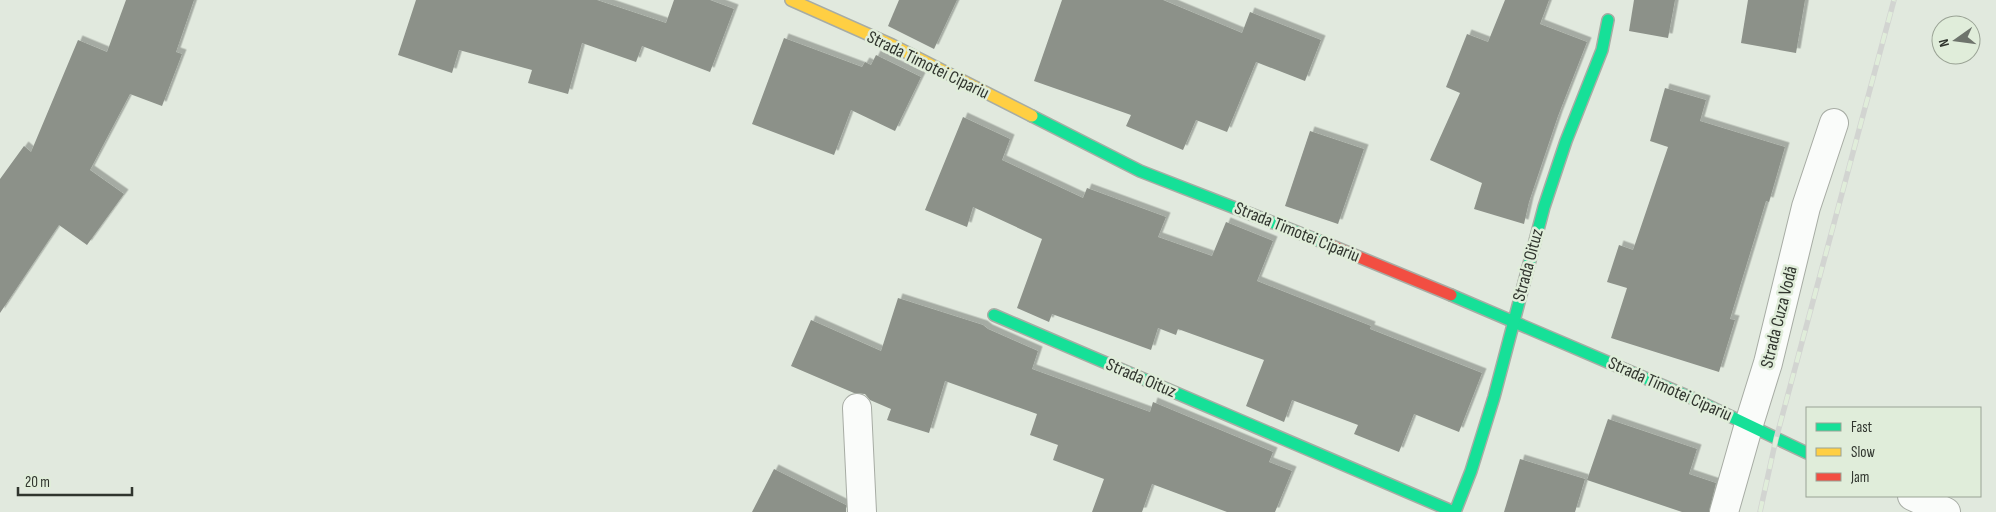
<svg xmlns="http://www.w3.org/2000/svg" width="1996" height="512" font-family="'Sofia Sans Condensed',sans-serif">
	<style>
		.building { fill: #8c9189; filter: url(#shadow) }
		.lines { fill: none; stroke-linecap: round; stroke-linejoin: round }
		.street-casing { stroke: #a7aca4; stroke-width: 30 }
		.fast-casing { stroke: #a7aca4; stroke-width: 14 }
		.slow-casing { stroke: #a7aca4; stroke-width: 14 }
		.jam-casing { stroke: #a7aca4; stroke-width: 14 }
		.street { stroke: #fafcfa; stroke-width: 28 }
		.fast { stroke: #16e098; stroke-width: 11 }
		.slow { stroke: #ffcf43; stroke-width: 11 }
		.jam { stroke: #f24e42; stroke-width: 11 }
		.rail-casing { stroke: #d2d4d1; stroke-width: 5.5 }
		.rail { stroke: #e0edda; stroke-width: 4; stroke-dasharray: 11; stroke-linecap: butt }
		.labels { text-anchor: middle; dominant-baseline: central; stroke-width: 5; stroke-linejoin: round; paint-order: stroke }
		.street-label { font-size: 18px; fill: #30352e; stroke: #e0edda }
	</style>
	<defs>
		<filter id="shadow"><feDropShadow dx="4.5" dy="-4.5" stdDeviation="0" flood-color="#0004"/></filter>
	</defs>
	<rect width="100%" height="100%" fill="#e1e9de"/>
	<g class="building">
		<polygon points="126,0 194,0 176,52 182,54 162,106 130,94 90,170 124,194 87,245 59,225 0,313 0,179 24,146 31,152 78,40 107,52"/>
		<polygon points="416,0 597,0 666,23 674,0 710,0 734,9 710,72 642,46 636,62 582,43 568,94 528,83 532,70 459,50 452,73 398,55"/>
		<polygon points="899,0 957,0 934,49 888,26"/>
		<polygon points="1062,0 1163,0 1242,33 1250,12 1321,40 1305,81 1256,62 1227,132 1196,120 1183,150 1126,126 1131,115 1034,81"/>
		<polygon points="1505,0 1549,0 1540,24 1587,42 1558,116 1529,202 1524,224 1474,209 1482,183 1430,160 1460,93 1446,87 1467,34 1488,42"/>
		<polygon points="1634,0 1675,0 1668,38 1629,31"/>
		<polygon points="1748,0 1805,0 1796,53 1741,43"/>
		<polygon points="784,38 862,67 865,62 871,65 876,55 921,77 895,131 851,110 834,155 752,124"/>
		<polygon points="1665,88 1706,100 1700,121 1785,147 1769,202 1766,201 1730,319 1735,320 1719,372 1611,338 1627,288 1607,282 1619,245 1633,250 1668,147 1650,141"/>
		<polygon points="963,117 1010,139 1002,160 1083,198 1087,188 1166,217 1158,237 1212,256 1226,222 1273,241 1257,281 1371,326 1370,329 1482,373 1459,432 1414,414 1399,452 1354,434 1358,425 1292,400 1284,422 1246,406 1264,360 1178,329 1176,335 1158,328 1151,350 1052,314 1049,322 1017,308 1042,239 973,207 967,227 925,210"/>
		<polygon points="1310,131 1364,149 1338,224 1285,206"/>
		<polygon points="898,298 983,325 988,329 1038,351 1032,369 1150,412 1153,402 1273,452 1269,462 1292,471 1275,512 1227,512 1152,484 1142,512 1092,512 1104,479 1053,460 1058,445 1030,435 1037,414 945,381 929,433 887,420 891,409 870,400 865,394 854,393 791,366 811,320 881,351"/>
		<polygon points="1608,419 1697,449 1689,474 1716,483 1709,512 1682,512 1587,480"/>
		<polygon points="1520,459 1585,479 1575,512 1504,512"/>
		<polygon points="774,469 846,505 846,512 752,512"/>
	</g>
	<g class="lines">
		<g class="street-casing">
			<g id="street">
				<polyline points="857,408 862,512"/>
				<polyline points="1912,496 1946,512"/>
				<polyline points="1724,512 1749,424 1768,363 1806,207 1834,123"/>
			</g>
		</g>
		<g class="fast-casing">
			<g id="fast">
				<polyline points="1032,116 1140,171 1325,243"/>
				<polyline points="1451,295 1694,399 1807,453"/>
				<polyline points="994,315 1454,512"/>
				<polyline points="1455,512 1471,471 1494,397 1544,207 1566,141 1602,50 1608,20"/>
			</g>
		</g>
		<g class="slow-casing">
			<polyline id="slow" points="791,0 892,45 1032,116"/>
		</g>
		<g class="jam-casing">
			<polyline id="jam" points="1325,243 1451,295"/>
		</g>
		<use href="#street" class="street"/>
		<use href="#fast" class="fast"/>
		<use href="#slow" class="slow"/>
		<use href="#jam" class="jam"/>
		<g class="rail-casing">
			<polyline id="rail" points="1760,512 1776,439 1894,0"/>
		</g>
		<use href="#rail" class="rail"/>
	</g>
	<g class="labels">
		<g class="street-label">
			<text transform="translate(928 65) rotate(26)">Strada Timotei Cipariu</text>
			<text transform="translate(1297 232) rotate(22)">Strada Timotei Cipariu</text>
			<text transform="translate(1528 265) rotate(-75)">Strada Oituz</text>
			<text transform="translate(1779 317) rotate(-76)">Strada Cuza Vodă</text>
			<text transform="translate(1141 378) rotate(23)">Strada Oituz</text>
			<text transform="translate(1670 389) rotate(24)">Strada Timotei Cipariu</text>
		</g>
	</g>
	<rect x="1806" y="407" width="175" height="90" fill="#e0edda" stroke="#9aa395"/>
	<rect x="1816" y="423" width="25" height="8" fill="#16e098" stroke="#9aa395"/>
	<text x="1851" y="432" font-size="15" fill="#30352e">Fast</text>
	<rect x="1816" y="448" width="25" height="8" fill="#ffcf43" stroke="#9aa395"/>
	<text x="1851" y="457" font-size="15" fill="#30352e">Slow</text>
	<rect x="1816" y="473" width="25" height="8" fill="#f24e42" stroke="#9aa395"/>
	<text x="1851" y="482" font-size="15" fill="#30352e">Jam</text>
	<g transform="translate(1956 40) rotate(256)"><circle r="24" fill="#e0edda" stroke="#9aa395"/>
	<path d="M0-4L9 19L0 12L-9 19Z" fill="#6e746c"/>
	<text y="-8" font-size="14" font-weight="bold" text-anchor="middle" fill="#30352e">N</text>
	</g>
	<path d="M18 487v8h114v-8" fill="none" stroke="#30352e" stroke-width="2.5"/>
	<text x="25" y="487" font-size="15" fill="#30352e" stroke="#e0edda" stroke-width="4" paint-order="stroke">20 m</text>
</svg>
